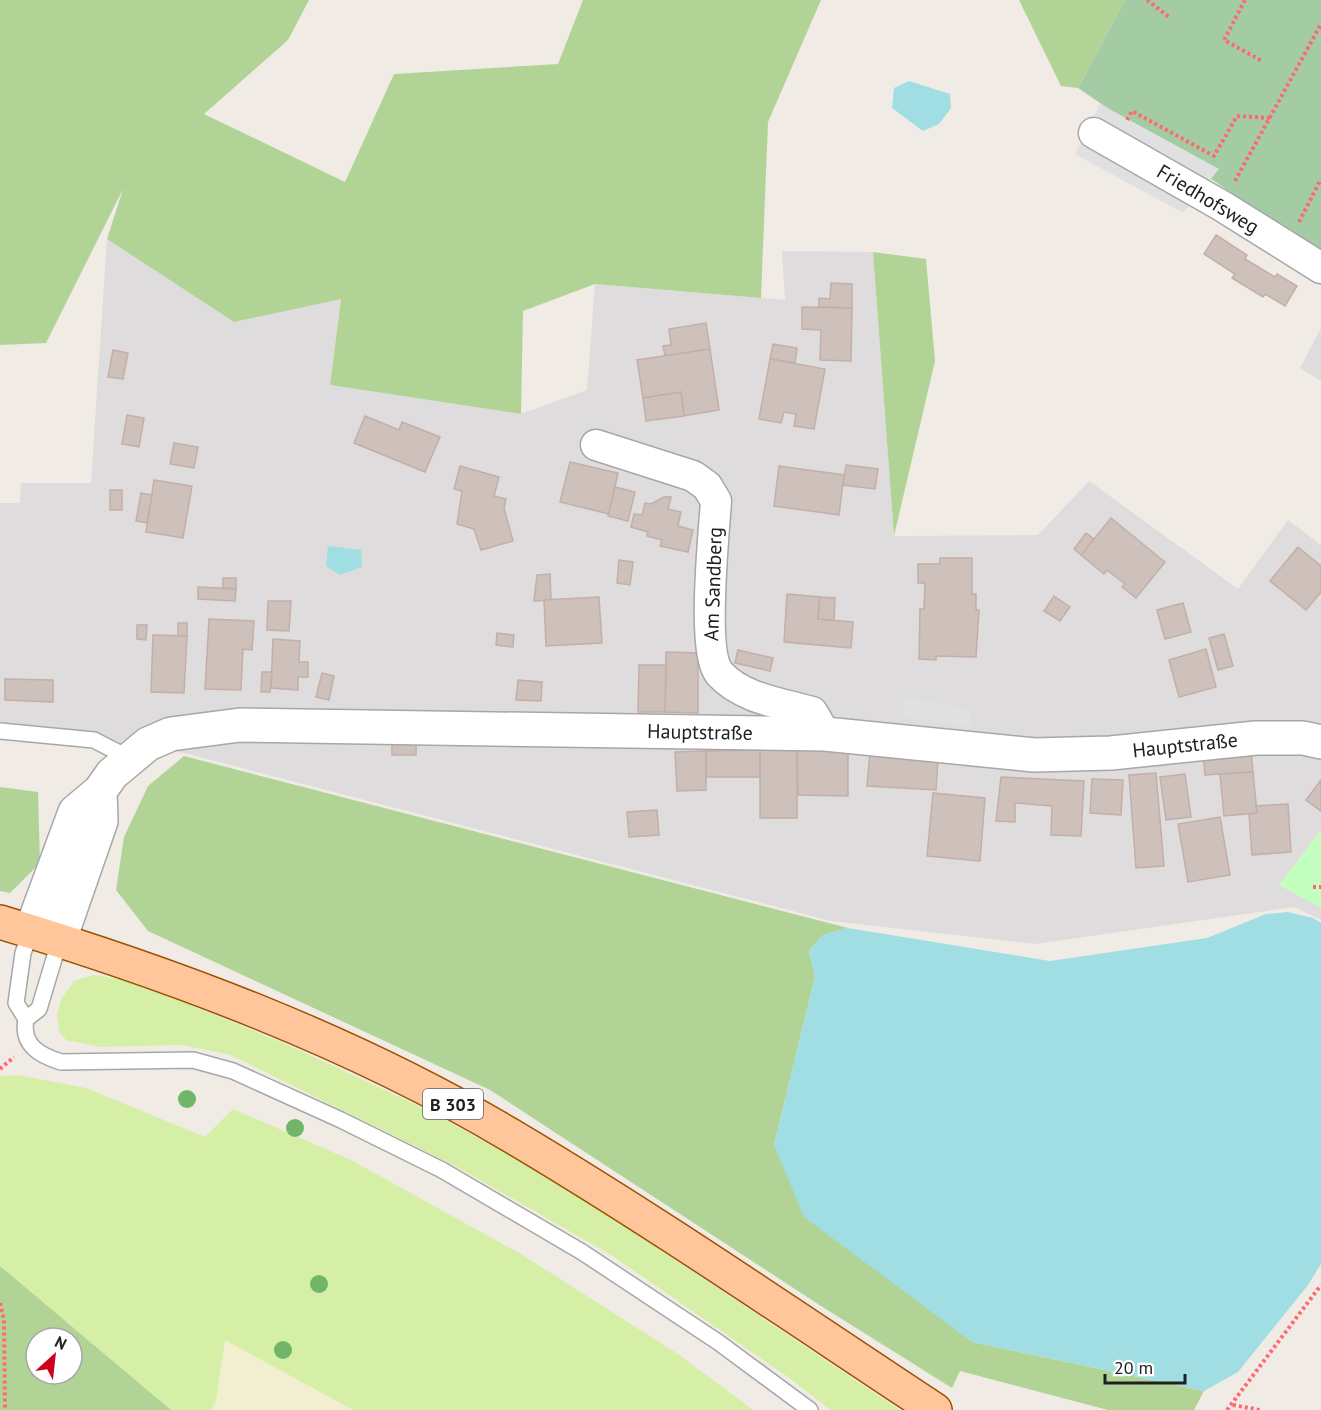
<svg xmlns="http://www.w3.org/2000/svg" width="1321" height="1410" font-family="'PT Sans',sans-serif">
	<style>
		.residential { fill: #dedcdd }
		.farmland { fill: #f1efcf }
		.grass { fill: #d5f0a6 }
		.forest { fill: #b1d496; fill-rule: evenodd }
		.cemetery { fill: #a4cca4 }
		.park { fill: #c3ffbe }
		.parking { fill: #e0e0e0 }
		.water { fill: #a1dee3 }
		.building { fill: #cec0bb; stroke: #c4afa6; stroke-width: 1.5 }
		.lines { fill: none; stroke-linecap: round; stroke-linejoin: round }
		.service-casing { stroke: #a7a7a7; stroke-width: 18 }
		.minor-casing { stroke: #a7a7a7; stroke-width: 33 }
		.tertiary-casing { stroke: #a7a7a7; stroke-width: 36 }
		.primary-casing { stroke: #9b5100; stroke-width: 36 }
		.path { stroke: #ff686f; stroke-width: 4; stroke-dasharray: 3 3; stroke-linecap: butt }
		.service { stroke: #fff; stroke-width: 15 }
		.minor { stroke: #fff; stroke-width: 30 }
		.tertiary { stroke: #fff; stroke-width: 33 }
		.primary { stroke: #ffc69c; stroke-width: 33 }
		.tree { fill: #71b668 }
		.labels { text-anchor: middle; dominant-baseline: central; stroke-width: 4.5; stroke-linejoin: round; paint-order: stroke }
		.shield { fill: #fff; stroke: #636363; stroke-width: 1.5 }
		.shield-label { font-size: 18px; font-weight: bold; fill: #202020 }
		.street-label { font-size: 20px; fill: #202020; stroke: #fff }
	</style>
	<rect width="100%" height="100%" fill="#f1ebe5"/>
	<g class="residential">
		<polygon points="107,239 234,322 341,298 330,385 521,414 587,390 595,284 785,300 782,251 873,252 894,536 1038,535 1089,481 1238,589 1288,520 1321,545 1321,920 1294,907 1035,944 831,921 184,753 0,732 0,503 20,503 21,483 91,483"/>
		<polygon points="1321,328 1321,381 1300,368"/>
	</g>
	<polygon class="farmland" points="225,1339 353,1410 211,1410 216,1401"/>
	<g class="grass">
		<polygon points="94,975 133,981 288,1045 415,1104 550,1176 900,1410 831,1410 785,1375 611,1255 459,1168 231,1055 182,1045 101,1047 66,1040 60,1033 57,1016 61,999 74,981"/>
		<polygon points="18,1075 86,1088 205,1137 233,1109 351,1160 521,1254 678,1354 753,1410 353,1410 225,1340 216,1401 211,1410 171,1410 0,1266 0,1076"/>
	</g>
	<g class="forest">
		<polygon points="0,0 309,0 288,40 204,114 345,182 394,74 558,64 583,0 821,0 768,122 761,298 595,284 523,311 521,414 330,385 341,299 234,322 107,239 123,189 46,343 0,345"/>
		<polygon points="1019,0 1125,0 1078,88 1061,86"/>
		<polygon points="873,252 926,259 935,361 894,536"/>
		<polygon points="184,756 848,928 823,935 809,951 815,977 774,1145 972,1342 1204,1391 1194,1410 1108,1410 960,1371 952,1388 821,1306 490,1090 148,931 116,890 124,837 148,786"/>
		<polygon points="0,787 38,792 40,863 10,893 0,891"/>
		<path d="M0,1266l171,144h-171zM36,1338h36v36h-36z"/>
	</g>
	<polygon class="cemetery" points="1125,0 1321,0 1321,254 1078,88"/>
	<polygon class="park" points="1321,830 1321,908 1279,885"/>
	<g class="parking">
		<polygon points="1100,104 1219,169 1183,213 1075,154"/>
		<polygon points="905,697 970,709 972,727 903,718"/>
	</g>
	<g class="water">
		<polygon points="909,81 950,94 951,108 939,124 923,131 892,108 894,88"/>
		<polygon points="328,546 361,550 362,567 340,575 326,566"/>
		<polygon points="1288,912 1313,918 1321,923 1321,1264 1308,1285 1238,1372 1204,1391 972,1342 804,1217 774,1145 815,977 809,951 823,935 848,928 1050,961 1207,938 1266,914"/>
	</g>
	<g class="building">
		<polygon points="1216,235 1247,255 1245,259 1275,277 1277,274 1297,286 1285,306 1265,294 1263,297 1232,278 1235,274 1204,254"/>
		<polygon points="831,283 852,284 852,308 819,307 819,298 830,299"/>
		<polygon points="802,307 852,308 851,361 820,360 821,330 802,329"/>
		<polygon points="706,323 710,349 665,356 663,346 671,345 669,329"/>
		<polygon points="773,344 797,348 795,363 770,359"/>
		<polygon points="710,349 719,410 684,416 681,392 643,398 637,360"/>
		<polygon points="113,350 128,353 123,379 108,377"/>
		<polygon points="770,359 825,369 814,429 794,426 796,414 784,412 781,423 759,419"/>
		<polygon points="681,392 684,416 646,421 643,398"/>
		<polygon points="127,415 144,418 139,447 122,444"/>
		<polygon points="365,416 399,430 402,422 440,437 425,472 354,443"/>
		<polygon points="174,443 198,447 194,468 170,464"/>
		<polygon points="570,462 618,473 609,514 560,502"/>
		<polygon points="846,465 878,469 875,489 843,485"/>
		<polygon points="460,466 499,477 494,496 506,499 504,508 513,541 481,550 474,529 457,524 462,491 454,489"/>
		<polygon points="779,466 844,475 839,515 774,506"/>
		<polygon points="154,480 192,486 183,538 146,532"/>
		<polygon points="615,487 635,492 628,521 608,516"/>
		<rect x="110" y="490" width="12" height="20"/>
		<polygon points="141,493 152,495 147,523 136,521"/>
		<polygon points="664,497 671,497 668,509 681,512 678,526 693,530 688,552 660,546 662,540 647,536 648,532 631,527 634,514 642,515 645,503 651,504"/>
		<polygon points="1111,518 1165,562 1136,598 1122,587 1125,584 1107,570 1104,574 1081,555"/>
		<polygon points="1086,533 1094,539 1081,555 1074,549"/>
		<polygon points="1298,547 1321,566 1321,592 1306,610 1270,581"/>
		<polygon points="940,558 972,558 972,594 976,594 976,610 979,610 976,657 936,656 936,660 919,659 920,609 924,609 925,583 918,583 918,564 940,564"/>
		<polygon points="619,560 633,562 630,585 617,583"/>
		<polygon points="550,574 551,600 534,601 537,575"/>
		<polygon points="223,578 236,578 236,589 223,588"/>
		<polygon points="198,587 236,589 235,601 198,599"/>
		<polygon points="787,594 820,597 818,619 853,622 851,648 784,642"/>
		<polygon points="1054,596 1070,607 1060,621 1044,611"/>
		<polygon points="599,597 602,643 546,646 544,600"/>
		<polygon points="820,597 835,598 834,620 818,619"/>
		<polygon points="268,601 291,601 289,631 267,630"/>
		<polygon points="1183,603 1191,632 1165,639 1157,610"/>
		<polygon points="209,619 254,621 252,650 243,649 241,690 205,689"/>
		<rect x="178" y="623" width="9" height="13"/>
		<polygon points="137,625 147,625 146,640 137,639"/>
		<polygon points="497,633 514,635 513,647 496,645"/>
		<polygon points="1224,634 1233,666 1218,670 1209,638"/>
		<polygon points="153,635 187,636 184,693 151,692"/>
		<polygon points="273,639 300,641 299,662 308,662 308,677 298,677 298,690 271,688"/>
		<polygon points="1206,649 1216,687 1179,697 1169,660"/>
		<polygon points="738,650 773,658 770,671 735,663"/>
		<polygon points="666,652 698,653 698,713 665,712"/>
		<polygon points="639,665 666,665 665,712 638,712"/>
		<polygon points="262,672 272,672 270,692 261,692"/>
		<polygon points="322,673 334,676 329,700 316,697"/>
		<polygon points="5,679 53,680 53,702 5,700"/>
		<polygon points="518,680 542,682 541,701 516,700"/>
		<rect x="392" y="744" width="24" height="11"/>
		<polygon points="797,749 848,750 848,796 798,795"/>
		<polygon points="797,749 797,818 760,818 760,750"/>
		<polygon points="760,750 760,777 706,777 706,751"/>
		<polygon points="706,751 706,790 677,791 675,752"/>
		<polygon points="1251,751 1253,772 1205,775 1203,754"/>
		<polygon points="870,752 938,757 936,790 867,786"/>
		<polygon points="1253,772 1257,813 1224,816 1220,774"/>
		<polygon points="1156,773 1164,866 1136,868 1129,775"/>
		<polygon points="1185,774 1191,817 1166,820 1160,777"/>
		<polygon points="1001,777 1084,781 1081,836 1051,835 1052,806 1015,803 1015,822 996,821"/>
		<polygon points="1092,779 1123,780 1121,815 1090,813"/>
		<polygon points="1321,780 1321,811 1306,800"/>
		<polygon points="933,793 985,798 980,861 927,856"/>
		<polygon points="1288,804 1291,852 1252,855 1249,814 1257,813 1256,806"/>
		<polygon points="657,810 659,835 629,837 627,812"/>
		<polygon points="1220,817 1230,875 1188,882 1178,824"/>
	</g>
	<g class="lines">
		<g class="service-casing">
			<g id="service">
				<polyline points="0,731 94,740 129,758"/>
				<path d="M60,939l-21,70 -13,10c-5,26 13,36 35,43l132,-2 40,11 108,49 101,50 140,82 136,90 92,68"/>
				<polyline points="26,1019 16,1003 23,953 31,931"/>
			</g>
		</g>
		<g class="minor-casing">
			<g id="minor">
				<polyline points="1094,133 1222,206 1321,268"/>
				<path d="M596,445l97,31 14,10 9,15c-2,32 -15,152 4,173 23,25 61,29 92,38l13,22"/>
			</g>
		</g>
		<g class="tertiary-casing">
			<g id="tertiary">
				<polyline points="31,931 75,812 100,791 112,774 148,744 171,734 240,725 825,734 1034,755 1111,753 1256,738 1303,738 1321,742"/>
				<polyline points="60,939 101,821 100,791"/>
			</g>
		</g>
		<g class="primary-casing">
			<path id="primary" d="M0,922c175,53 352,119 510,213 145,86 284,182 425,275"/>
		</g>
		<g class="path">
			<polyline points="1147,0 1169,17"/>
			<polyline points="1245,0 1224,40 1262,61"/>
			<polyline points="1127,120 1132,111 1214,156 1237,116 1270,118"/>
			<polyline points="1235,181 1321,24"/>
			<polyline points="1299,222 1321,179"/>
			<polyline points="1313,887 1321,887"/>
			<polyline points="0,1069 14,1057"/>
			<polyline points="0,1303 4,1320 5,1410"/>
			<polyline points="1233,1405 1260,1410"/>
			<polyline points="1227,1410 1321,1285"/>
		</g>
		<use href="#service" class="service"/>
		<use href="#minor" class="minor"/>
		<use href="#tertiary" class="tertiary"/>
		<use href="#primary" class="primary"/>
	</g>
	<g class="tree">
		<circle cx="187" cy="1099" r="9"/>
		<circle cx="295" cy="1128" r="9"/>
		<circle cx="319" cy="1284" r="9"/>
		<circle cx="283" cy="1350" r="9"/>
	</g>
	<g class="labels">
		<rect class="shield" x="423" y="1089" width="60" height="30" rx="4.5"/>
		<g class="shield-label">
			<text x="453" y="1104">B 303</text>
		</g>
		<g class="street-label">
			<text transform="translate(1208 199) rotate(31)">Friedhofsweg</text>
			<text transform="translate(713 584) rotate(-88)">Am Sandberg</text>
			<text transform="translate(700 732) rotate(1)">Hauptstraße</text>
			<text transform="translate(1185 745) rotate(-6)">Hauptstraße</text>
		</g>
	</g>
	<g transform="translate(54 1356) rotate(27)"><circle r="28" fill="#ffffff" stroke="#a6a6a6" stroke-width="1.5"/>
	<path d="M0-4.5L10 22L0 15L-10 22Z" fill="#cf001e"/>
	<text y="-9" font-size="16" font-weight="bold" text-anchor="middle" fill="#202020">N</text>
	</g>
	<path d="M1105 1374v9h80v-9" fill="none" stroke="#202020" stroke-width="3"/>
	<text x="1114" y="1374" font-size="18" fill="#202020" stroke="#ffffff" stroke-width="4.5" paint-order="stroke">20 m</text>
</svg>
